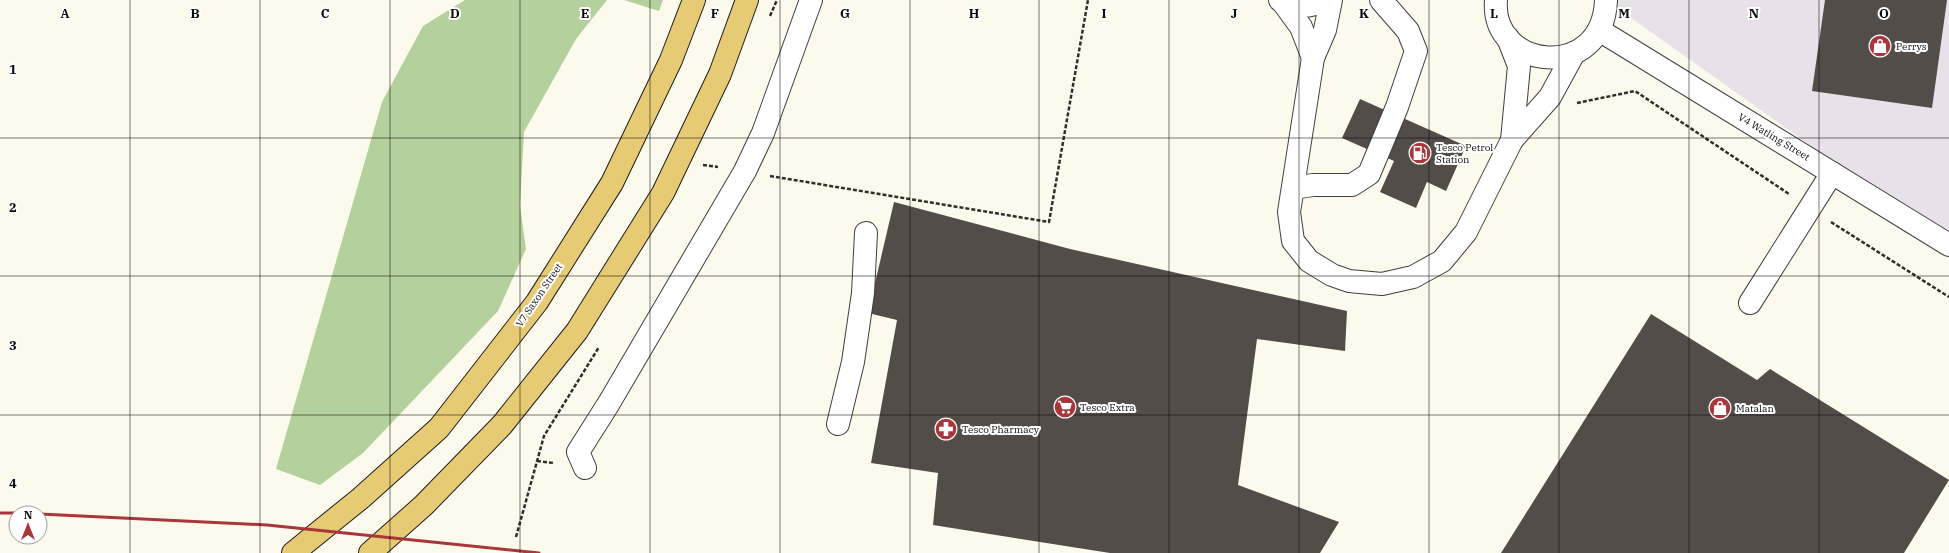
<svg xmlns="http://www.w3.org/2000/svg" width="1949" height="553" font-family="'IBM Plex Serif',serif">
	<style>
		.industrial { fill: #e9e1e9 }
		.forest { fill: #b4d19d }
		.building { fill: #534d4a }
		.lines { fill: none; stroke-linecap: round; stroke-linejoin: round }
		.minor-casing { stroke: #3f3f3f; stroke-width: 24 }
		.major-casing { stroke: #1d1d1d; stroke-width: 24 }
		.path { stroke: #2e2e2e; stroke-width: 2.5; stroke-dasharray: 4 2; stroke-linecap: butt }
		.minor { stroke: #fff; stroke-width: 22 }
		.major { stroke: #e6cb74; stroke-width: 22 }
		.rail { stroke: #a8373b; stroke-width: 3 }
		.grid { fill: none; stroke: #0c0c0c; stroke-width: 1; stroke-opacity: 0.55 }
		.labels { text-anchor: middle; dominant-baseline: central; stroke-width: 4; stroke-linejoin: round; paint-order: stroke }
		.poi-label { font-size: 10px; fill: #0c0c0c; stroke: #fff; text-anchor: start }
		.street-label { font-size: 10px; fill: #0c0c0c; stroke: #fff }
		.grid-label { font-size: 13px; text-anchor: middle; font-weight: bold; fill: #0c0c0c; stroke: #fff; stroke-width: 4; stroke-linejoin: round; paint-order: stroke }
	</style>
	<rect width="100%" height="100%" fill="#fcfaed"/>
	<polygon class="industrial" points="1610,0 1949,0 1949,244 1610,3"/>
	<g class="forest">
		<polygon points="465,0 607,0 576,39 524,132 520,206 526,249 498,311 363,453 320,485 276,469 382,102 423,26"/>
		<polygon points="624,0 663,0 659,11"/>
	</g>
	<g class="building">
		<polygon points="1825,0 1947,0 1932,108 1812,91"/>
		<polygon points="1360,99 1466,146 1446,191 1427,182 1416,208 1380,192 1394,161 1342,138"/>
		<polygon points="894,202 1070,249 1347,311 1345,351 1257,339 1238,485 1339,522 1320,553 1110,553 933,525 938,473 871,463 897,320 868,313"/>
		<polygon points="1651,314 1757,380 1770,369 1949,480 1904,553 1501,553"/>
	</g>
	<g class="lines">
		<g class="minor-casing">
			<g id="minor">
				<path d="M1280,0c13,8 31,8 44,0"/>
				<polyline points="1331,0 1325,30 1313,58 1289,212 1293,241 1309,261 1332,275 1349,281 1382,284 1413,277 1442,261 1466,232 1512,140 1550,97 1574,53"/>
				<path d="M1496,0c-6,70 107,83 110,0"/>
				<polyline points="1282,1 1301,27 1313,58"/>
				<polyline points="1599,30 1949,245"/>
				<polyline points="1508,38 1519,66 1512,140"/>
				<polyline points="1293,188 1313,185 1352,185 1369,174 1397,107 1416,51 1408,31 1381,0"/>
				<polyline points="1750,303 1832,173"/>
				<polyline points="838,424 853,362 863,293 866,233"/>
				<polyline points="585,468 578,452 609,403 745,171 763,133 811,0"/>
			</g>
		</g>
		<g class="major-casing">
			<g id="major">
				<polyline points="293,553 361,498 439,428 537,302 612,183 671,60 694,0"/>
				<polyline points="370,553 424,505 502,425 577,331 663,193 720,74 747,0"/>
			</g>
		</g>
		<g class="path">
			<polyline points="770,16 777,0"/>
			<polyline points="1577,103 1635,91 1789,194"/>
			<polyline points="703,165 718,167"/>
			<polyline points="770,176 1049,222 1088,0"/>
			<polyline points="1831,222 1949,297"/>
			<polyline points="537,461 554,463"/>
			<polyline points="516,537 544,436 599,347"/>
		</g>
		<use href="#minor" class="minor"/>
		<use href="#major" class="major"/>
		<g class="rail">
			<polyline points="0,513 16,513"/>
			<polyline points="40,514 267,525 539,553"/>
		</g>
	</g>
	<path class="grid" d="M130,0v553M260,0v553M390,0v553M520,0v553M650,0v553M780,0v553M910,0v553M1039,0v553M1169,0v553M1299,0v553M1429,0v553M1559,0v553M1689,0v553M1819,0v553M0,138h1949M0,276h1949M0,415h1949"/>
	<defs>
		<g id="shop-disc" transform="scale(1.15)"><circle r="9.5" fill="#a8373b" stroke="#fff"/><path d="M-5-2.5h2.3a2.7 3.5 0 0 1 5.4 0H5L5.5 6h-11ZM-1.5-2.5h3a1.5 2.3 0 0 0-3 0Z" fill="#fff"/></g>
		<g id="fuel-disc" transform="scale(1.15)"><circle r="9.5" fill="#a8373b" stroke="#fff"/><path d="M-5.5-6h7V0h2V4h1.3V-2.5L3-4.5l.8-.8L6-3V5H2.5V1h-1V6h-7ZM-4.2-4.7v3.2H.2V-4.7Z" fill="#fff"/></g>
		<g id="supermarket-disc" transform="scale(1.15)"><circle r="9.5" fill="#a8373b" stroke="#fff"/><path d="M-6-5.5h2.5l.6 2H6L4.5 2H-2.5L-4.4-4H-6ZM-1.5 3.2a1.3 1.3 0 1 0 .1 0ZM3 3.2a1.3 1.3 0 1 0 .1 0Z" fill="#fff"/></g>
		<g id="pharmacy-disc" transform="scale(1.15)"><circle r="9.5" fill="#a8373b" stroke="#fff"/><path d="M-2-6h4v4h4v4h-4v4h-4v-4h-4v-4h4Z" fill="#fff"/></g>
	</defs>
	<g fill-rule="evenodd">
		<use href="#shop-disc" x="1880" y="46"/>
		<use href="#fuel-disc" x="1420" y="153"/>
		<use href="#supermarket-disc" x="1065" y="407"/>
		<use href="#shop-disc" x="1720" y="408"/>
		<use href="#pharmacy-disc" x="946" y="429"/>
	</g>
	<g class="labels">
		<g class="poi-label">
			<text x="1896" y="46">Perrys</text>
			<text x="1436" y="147">Tesco Petrol<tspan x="1436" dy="12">Station</tspan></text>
			<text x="1080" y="407">Tesco Extra</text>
			<text x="1736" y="408">Matalan</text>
			<text x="962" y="429">Tesco Pharmacy</text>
		</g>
		<g class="street-label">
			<text transform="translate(1774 137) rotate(31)">V4 Watling Street</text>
			<text transform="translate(539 295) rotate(-56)">V7 Saxon Street</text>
		</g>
	</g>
	<g class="grid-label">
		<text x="65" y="18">A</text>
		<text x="195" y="18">B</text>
		<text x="325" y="18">C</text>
		<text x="455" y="18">D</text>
		<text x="585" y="18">E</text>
		<text x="715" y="18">F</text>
		<text x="845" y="18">G</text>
		<text x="974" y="18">H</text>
		<text x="1104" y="18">I</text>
		<text x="1234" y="18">J</text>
		<text x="1364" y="18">K</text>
		<text x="1494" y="18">L</text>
		<text x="1624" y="18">M</text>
		<text x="1754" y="18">N</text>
		<text x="1884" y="18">O</text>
		<text x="13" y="74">1</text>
		<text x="13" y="212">2</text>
		<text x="13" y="350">3</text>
		<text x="13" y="488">4</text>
	</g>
	<g transform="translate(28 525)"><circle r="19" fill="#ffffff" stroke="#9e9e9e"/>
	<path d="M0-3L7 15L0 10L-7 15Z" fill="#a8373b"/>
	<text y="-6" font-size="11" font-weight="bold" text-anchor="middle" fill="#0c0c0c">N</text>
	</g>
</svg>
